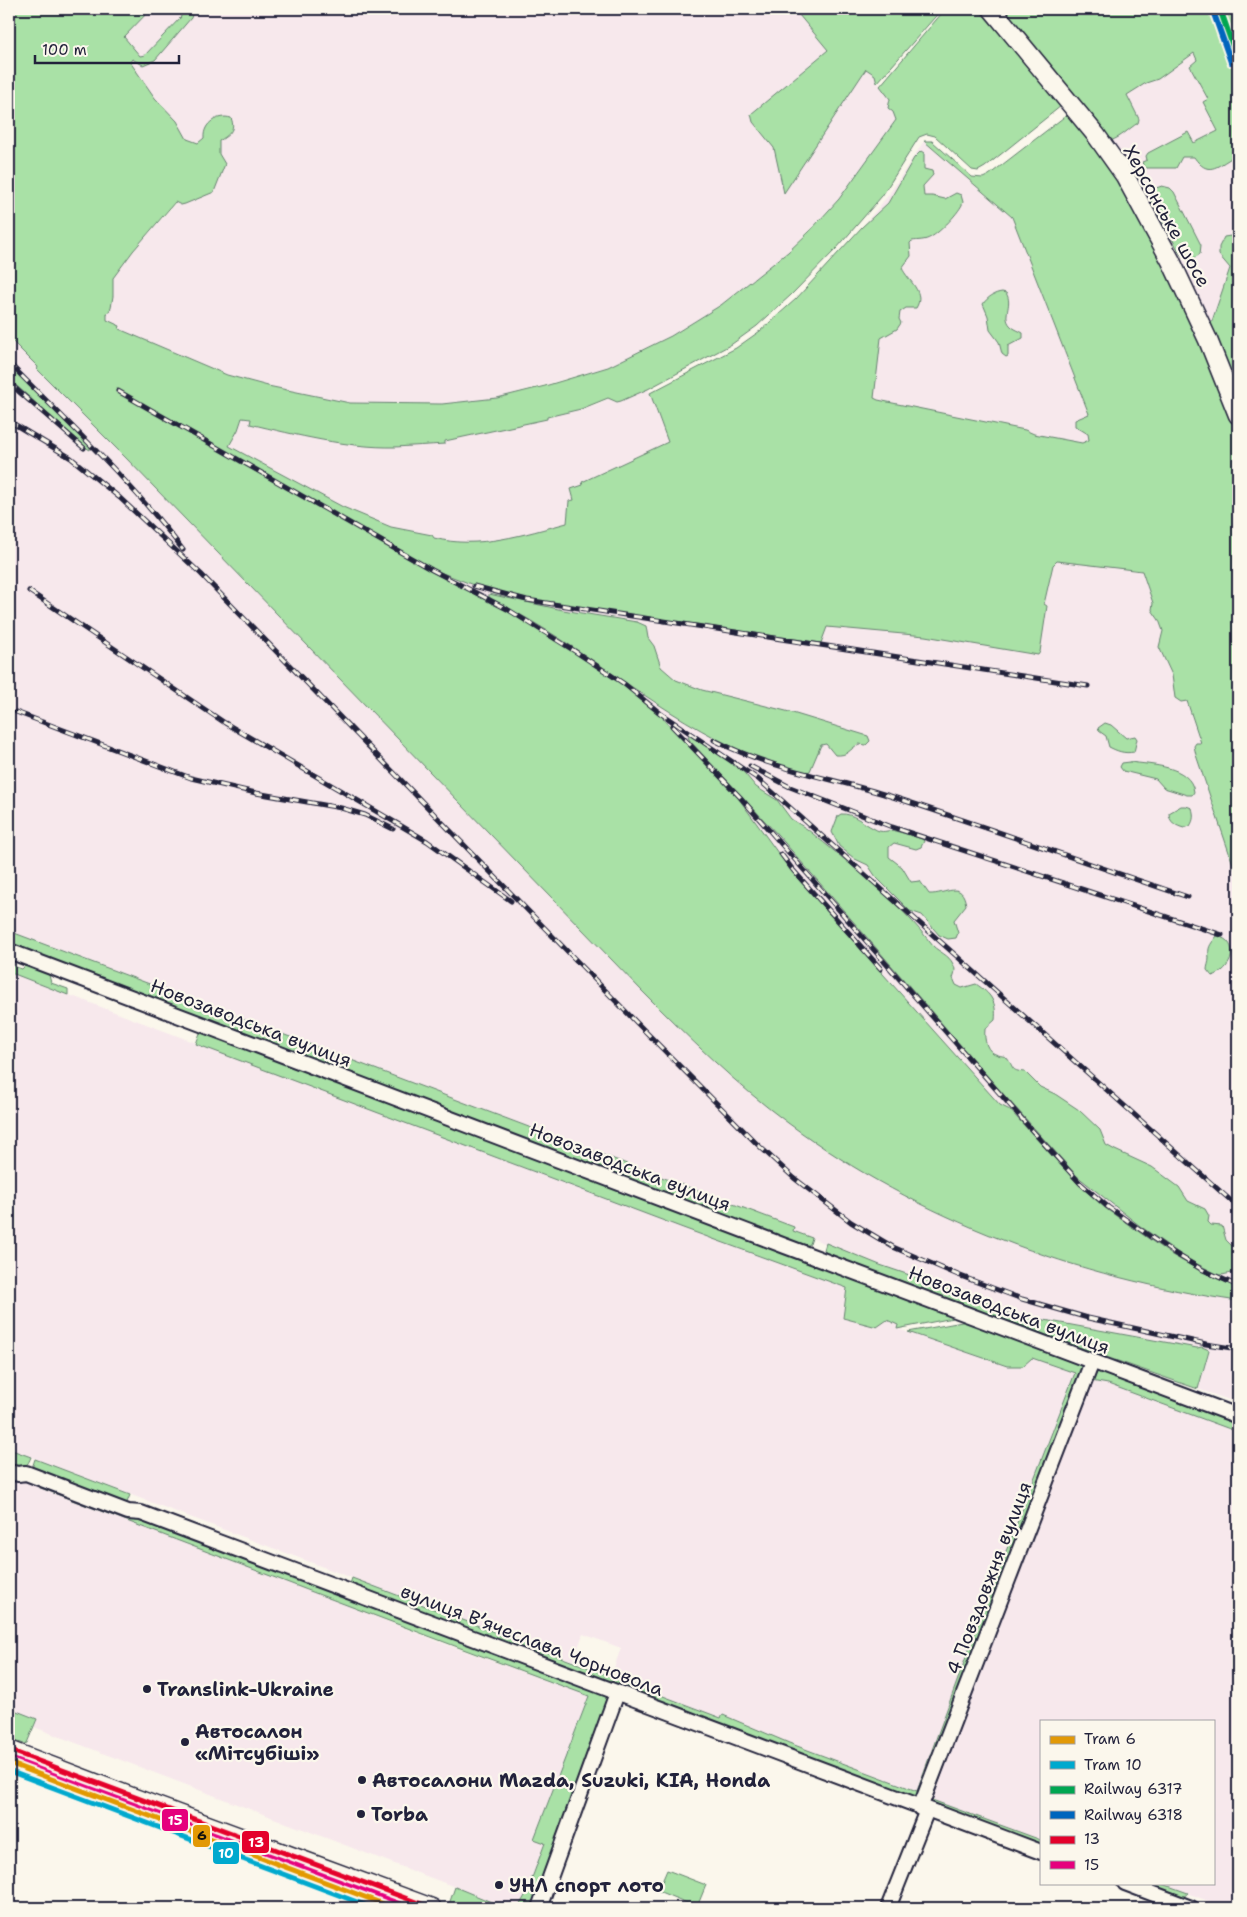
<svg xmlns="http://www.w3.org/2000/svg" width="1247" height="1917" font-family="'Shantell Sans',sans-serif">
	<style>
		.built { fill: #f7e8ec }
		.green { fill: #a9e1a6; stroke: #668270 }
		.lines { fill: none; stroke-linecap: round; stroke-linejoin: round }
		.minor-casing { stroke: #22223b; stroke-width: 18 }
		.major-casing { stroke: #22223b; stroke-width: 21 }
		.minor { stroke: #fbf7ec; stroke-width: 14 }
		.major { stroke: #fbf7ec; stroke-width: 18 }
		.rail-casing { stroke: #22223b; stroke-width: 5 }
		.rail { stroke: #fbf7ec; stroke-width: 3; stroke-dasharray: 9; stroke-linecap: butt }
		.bus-1-casing { stroke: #fbf7ec; stroke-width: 9 }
		.bus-2-casing { stroke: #fbf7ec; stroke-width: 9 }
		.bus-1 { stroke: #e4002b; stroke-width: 5 }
		.bus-2 { stroke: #e5007d; stroke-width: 5 }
		.rail-1-casing { stroke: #fbf7ec; stroke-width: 10 }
		.rail-2-casing { stroke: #fbf7ec; stroke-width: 10 }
		.rail-1 { stroke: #00a651; stroke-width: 6 }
		.rail-2 { stroke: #0065bd; stroke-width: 6 }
		.tram-1-casing { stroke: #fbf7ec; stroke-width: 9 }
		.tram-2-casing { stroke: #fbf7ec; stroke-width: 9 }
		.tram-1 { stroke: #e29906; stroke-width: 5 }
		.tram-2 { stroke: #00a9ce; stroke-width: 5 }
		.poi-dot { fill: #22223b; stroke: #fbf7ec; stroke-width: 2 }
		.labels { text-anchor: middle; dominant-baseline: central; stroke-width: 4.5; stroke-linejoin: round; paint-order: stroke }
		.street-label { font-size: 19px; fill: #22223b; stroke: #fbf7ec }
		.poi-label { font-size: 19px; font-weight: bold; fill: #22223b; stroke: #fbf7ec; text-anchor: start }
		.line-badge { stroke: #fbf7ec; stroke-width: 2 }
		.badge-label { font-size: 14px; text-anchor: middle; font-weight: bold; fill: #fff }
		.pale-badge-label { font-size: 14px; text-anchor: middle; font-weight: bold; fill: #111 }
	</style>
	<rect width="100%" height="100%" fill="#fbf7ec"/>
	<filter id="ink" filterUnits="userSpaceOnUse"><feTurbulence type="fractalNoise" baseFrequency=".02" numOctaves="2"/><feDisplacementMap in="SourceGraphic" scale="10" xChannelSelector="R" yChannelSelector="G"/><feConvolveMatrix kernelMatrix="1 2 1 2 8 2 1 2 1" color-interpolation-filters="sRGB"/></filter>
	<g filter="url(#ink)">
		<g class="built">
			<polygon points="91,9 820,9 866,69 875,75 880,86 903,114 895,121 839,199 788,252 721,305 671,336 608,367 497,398 442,404 350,403 268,386 227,375 150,343 119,329 106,320 107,286 133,251 208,167 79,25"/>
			<polygon points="1214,9 1223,9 1238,46 1238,82"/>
			<polygon points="1205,28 1238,121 1238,257 1226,282 1211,324 1179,257 1148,200 1107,142 1099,85"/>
			<polygon points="924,141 1012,217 1103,448 1142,571 1238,849 1238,1403 1198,1389 1209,1350 1064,1326 989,1310 991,1303 880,1265 793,1231 794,1227 9,931 9,331 1181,1282 218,471 242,418 251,419 250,424 394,447 445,444 445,441 547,419 546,417 581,409 597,404 644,381 652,396 664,431 881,338 890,309 917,291 862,227 887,197"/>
			<polygon points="9,972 683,1228 847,1288 843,1318 886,1320 899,1325 898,1329 1007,1366 1032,1358 1075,1373 981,1616 917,1791 789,1743 723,1715 721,1718 611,1676 621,1648 583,1634 573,1661 9,1449"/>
			<polygon points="1091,1381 1108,1384 1238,1432 1238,1908 1227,1908 1160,1883 1213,1883 1213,1721 1041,1721 1041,1840 931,1800"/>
			<polygon points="9,1476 328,1598 437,1641 589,1696 535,1838 545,1843 526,1894 518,1908 507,1908 455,1887 34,1727 37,1719 9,1708"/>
		</g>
		<g class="green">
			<path d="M9,9h142l-27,28 16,19 5,-1 36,-38 -2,-8h13l1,3 -2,6 -36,42 -12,5 -11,-6 -2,3 25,36 22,23 10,18 11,4 6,-5c-1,-15 14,-24 27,-20 5,12 -2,17 -12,23v13l6,10 -11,28 -29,12 -4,1 -6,-3 -42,49 -20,27v18l-2,12 -4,6v6l13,6 -1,3 108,46 41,11 82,17 92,1 55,-6 48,-12 63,-19 63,-31 50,-31 67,-53 21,-20 30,-33 57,-79 -3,-8 -5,-4 2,-9 -10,-13 62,-73 4,-4h32l82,93 1,4 -76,61 -7,4 -6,-1 -37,-34 -8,-2 -8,3 -37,59 -45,52 -46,47 -34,31 -25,18 -84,45 -27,12 -4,1 -9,-4 -27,11 -34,8v2l-102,22v3c-16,1 -33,2 -50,3 -47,1 -99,-12 -145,-23l1,-5 -9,-1 -4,12 -9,16 114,61 48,20 41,8 2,3c44,12 91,-4 133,-15l2,-22 5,-1 -3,-11 12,-4 -1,-3 86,-40 -18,-49 86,-45 24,-17 36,-32 66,-72 26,-24 26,-45 7,-7 3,2v16l8,2 1,4 -10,11 1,10h8l13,3 11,-6 5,2 2,7c-2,9 -24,31 -32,35 -6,4 -13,3 -19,4l-2,2 1,13 -9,12c6,13 24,24 14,40h-10l-6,4 -1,7 2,4 -4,6 -16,9 -7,60 4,2 147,30 9,4 48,9 7,-3 -1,-6 -13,-8v-6l14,-6 -77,-197 -88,-76h8l40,36 11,1 6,-3 79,-61 52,65 83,163 35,90v447l-42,-124 -2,-9 2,-3h5l-14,-42 -6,1 -6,-4 -3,-23 -13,-28 4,-16 -4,-11 -7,-10 1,-7 -11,-32 -85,-10 -4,4 -9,39 3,2 -7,46 -2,3 -113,-19 -98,-9 -6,16 -294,-44 -51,-13 -44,-17 -315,-179v1l315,181 74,38 67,41 50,34 37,30 79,84 52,72 209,234 10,5 69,75 26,23 67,47 27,15 39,18v13c-161,-23 -318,-81 -450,-178 -53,-39 -99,-85 -146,-132l-516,-533 -89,-89 1,-2 -29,-29z"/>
			<polygon points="794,9 942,9 877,83 875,75 866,69 784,193 774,148 753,122 751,114 828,50"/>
			<path d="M996,9h218l13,32 11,41v83l-5,-8c-17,10 -25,20 -39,0h-12l-6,11h-32l-2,-6 5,-2 -1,-4 2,-3 40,-21 6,11 24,-12 -15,-29 5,-3 -18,-33 7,-6 -3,-7 -36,26 -12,4 -19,12 12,24 -1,4c-10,6 -16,14 -28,18z"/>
			<polygon points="1223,9 1238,9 1238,46"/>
			<polygon points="1162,186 1170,188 1174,192 1201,245 1200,254 1193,259 1186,259 1181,255 1151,201 1156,188"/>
			<polygon points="1238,233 1238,398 1211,324 1230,268 1219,255 1219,247 1224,237 1237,235"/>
			<path d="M1002,292l4,1c8,12 -6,24 6,34 4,3 8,4 11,6v5l-15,8v10l-2,1 -4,-3 -3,-12 -9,-12 -2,-14 -5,-12c5,-7 11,-11 19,-12z"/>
			<polygon points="9,366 90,447 90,450 85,447 9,379"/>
			<path d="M489,594l74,16 74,12 9,4 2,12 6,8 7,21 15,13 26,10 84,21 82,25 2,5 -4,4 -7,-1c-11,6 -10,12 -24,11l-9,-11 -5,1 -11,26 -3,1c-18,-4 -37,-9 -54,-16 -94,-40 -170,-111 -260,-156l-4,-3z"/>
			<path d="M1105,723l6,2 15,13 9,-2 2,3 -3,13c-10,2 -17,-1 -25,-5l-3,-11 -7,-5 -1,-3z"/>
			<path d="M690,736l51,33 15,18 21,13 14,19 16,10c44,36 92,72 126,117 6,6 16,9 20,18 3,5 2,8 0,14l3,7 6,3 14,-4c15,10 21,18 19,36l-10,9c-1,11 1,23 13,26 3,1 6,1 8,2 9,10 3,14 19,15l15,15 15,7 24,16 21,20 6,15 9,5 37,17 27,20 9,14 17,8 4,7 -1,6 3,3 11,1 4,14 12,12v21c-7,-1 -12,2 -19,2l-32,-16 -47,-33 -63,-50 -81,-90 -218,-251 -88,-94 -2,-4z"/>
			<path d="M1130,762c20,3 61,3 64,30l-2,3h-5l-23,-7 -8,-9 -33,-8 -3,-4 2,-4z"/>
			<path d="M1181,806h5l6,2c2,7 2,12 -2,18l-6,2c-8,-2 -15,-6 -15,-15z"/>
			<path d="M841,814c12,-1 22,9 32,14 11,7 13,1 22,3 9,2 18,5 27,8l2,2 -3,6 -5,2 -22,-6 -5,4v10l13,10 9,15 9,-1 9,13c17,1 33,-15 37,11l-12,15 4,13 -2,5 -8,1 -9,-4 -17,-20 -12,-4 -34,-34 -8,-12 -13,-6 -16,-13 -7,-14 6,-16z"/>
			<polygon points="9,931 794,1227 793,1231 812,1238 810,1244 806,1246 9,946"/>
			<path d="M1217,936c25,6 15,35 -5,40l-5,-6c0,-4 2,-7 2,-12 -1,-11 0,-12 8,-22z"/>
			<polygon points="27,964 48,971 51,983 68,989 68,995 9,972 9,965 22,969"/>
			<polygon points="204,1031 951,1316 953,1318 897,1329 898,1325 887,1320 877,1327 843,1318 847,1288 683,1228 196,1044 200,1033"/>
			<polygon points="826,1243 880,1265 992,1303 990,1310 1197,1348 1202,1347 1209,1350 1198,1389 989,1316 826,1253 824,1250"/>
			<polygon points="962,1322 969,1322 1082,1365 1084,1368 919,1801 352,1586 350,1584 352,1578 721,1718 723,1715 789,1743 917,1791 981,1616 1075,1373 1032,1358 1023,1366 1007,1366 908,1332"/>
			<polygon points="1095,1369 1238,1424 1238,1432 1108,1384 1091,1381 932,1800 1041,1840 1041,1845 1037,1846 927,1805 926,1803 1093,1370"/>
			<path d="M9,1449l22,8c-5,13 -10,11 -22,9z"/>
			<polygon points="35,1459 130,1495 126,1505 32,1468"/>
			<path d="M39,1484l94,32 475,179 1,3 -76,210h-15l8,-14 19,-51 -11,-4 55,-143c-184,-68 -368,-139 -551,-209z"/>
			<polygon points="9,1708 37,1719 27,1743 24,1744 9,1739"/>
			<polygon points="667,1870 706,1885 697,1907 658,1891"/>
			<polygon points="1135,1883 1160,1883 1188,1893 1181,1899"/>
			<polygon points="455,1887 501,1906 507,1908 452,1908 448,1907"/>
		</g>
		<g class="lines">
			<g class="minor-casing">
				<g id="minor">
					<polyline points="9,951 785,1246 1238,1416"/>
					<polyline points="9,1472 18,1474 26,1473 128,1512 141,1513 1041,1852"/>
					<polyline points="920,1808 1092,1362"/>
					<polyline points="1125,1883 1191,1908"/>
					<polyline points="539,1908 617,1693"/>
					<polyline points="888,1908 927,1810"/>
				</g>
			</g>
			<g class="major-casing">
				<g id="major">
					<polyline points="992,9 1096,135 1125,176 1171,261 1208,340 1238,415"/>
					<polyline points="9,1750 137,1799 432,1908"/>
				</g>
			</g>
			<use href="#minor" class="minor"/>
			<use href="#major" class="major"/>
			<g class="rail-casing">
				<g id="rail">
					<path d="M9,363c59,60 123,119 174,187"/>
					<polyline points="9,383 84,448"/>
					<polyline points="118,391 432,570 507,609 573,650 623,683 660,713 758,779 1238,1207"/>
					<polyline points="9,421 71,458 120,498 201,574 637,1023 757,1144 794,1178 851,1222 893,1247 958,1275 1022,1299 1088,1318 1206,1344 1238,1349"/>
					<polyline points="474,586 527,600 1088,686"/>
					<polyline points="29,591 225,723 427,841 511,901"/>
					<polyline points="16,712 191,778 256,793 341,808 365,815 393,829"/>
					<polyline points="672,726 740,797 1029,1127 1080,1183 1108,1207 1174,1253 1201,1269 1238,1286"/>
					<path d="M714,740c58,30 115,37 176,56 100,32 199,68 298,101"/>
					<polyline points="750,766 790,787 892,827 1222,935"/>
					<polyline points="781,854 793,870 881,969"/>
				</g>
			</g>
			<use href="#rail" class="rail"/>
			<g class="bus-1-casing">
				<polyline id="bus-1" points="9,1750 432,1908"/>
			</g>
			<g class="bus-2-casing">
				<polyline id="bus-2" points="9,1758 411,1908"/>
			</g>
			<use href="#bus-1" class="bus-1"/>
			<use href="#bus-2" class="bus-2"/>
			<g class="rail-1-casing">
				<polyline id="rail-1" points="1220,9 1238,60"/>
			</g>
			<g class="rail-2-casing">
				<polyline id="rail-2" points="1213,11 1231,62"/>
			</g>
			<use href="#rail-1" class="rail-1"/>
			<use href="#rail-2" class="rail-2"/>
			<g class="tram-1-casing">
				<polyline id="tram-1" points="9,1763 394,1908"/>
			</g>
			<g class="tram-2-casing">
				<polyline id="tram-2" points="9,1771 373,1908"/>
			</g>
			<use href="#tram-1" class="tram-1"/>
			<use href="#tram-2" class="tram-2"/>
		</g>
	</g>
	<g class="poi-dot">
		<circle cx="147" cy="1689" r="5"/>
		<circle cx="185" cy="1742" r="5"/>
		<circle cx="362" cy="1780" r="5"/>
		<circle cx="361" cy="1814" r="5"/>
		<circle cx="499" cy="1885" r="5"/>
	</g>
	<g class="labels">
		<g class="street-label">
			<text transform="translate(1167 216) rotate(61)">Херсонське шосе</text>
			<text transform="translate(251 1023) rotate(21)">Новозаводська вулиця</text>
			<text transform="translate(630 1167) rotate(21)">Новозаводська вулиця</text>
			<text transform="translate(1009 1310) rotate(21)">Новозаводська вулиця</text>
			<text transform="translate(989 1578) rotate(-69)">4 Повздовжня вулиця</text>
			<text transform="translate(532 1640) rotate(21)">вулиця Вʼячеслава Чорновола</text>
		</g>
		<g class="poi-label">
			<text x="157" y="1689">Translink-Ukraine</text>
			<text x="195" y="1731">Автосалон<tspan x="195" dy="22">«Мітсубіші»</tspan></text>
			<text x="372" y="1780">Автосалони Mazda, Suzuki, KIA, Honda</text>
			<text x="371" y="1814">Torba</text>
			<text x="509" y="1885">УНЛ спорт лото</text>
		</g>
	</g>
	<g class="line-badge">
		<rect x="161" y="1808" width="28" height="24" rx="5" fill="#e5007d"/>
		<rect x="192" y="1824" width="19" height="24" rx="5" fill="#e29906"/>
		<rect x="241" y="1830" width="29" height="24" rx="5" fill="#e4002b"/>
		<rect x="212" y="1841" width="28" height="24" rx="5" fill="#00a9ce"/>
	</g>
	<g class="badge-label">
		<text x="175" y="1825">15</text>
		<text x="256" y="1847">13</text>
		<text x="226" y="1858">10</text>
	</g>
	<g class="pale-badge-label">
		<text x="202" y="1840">6</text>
	</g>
	<rect width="1247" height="1917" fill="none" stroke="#fbf7ec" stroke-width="30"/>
	<rect x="15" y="15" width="1217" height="1887" fill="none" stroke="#22223b" stroke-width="2" filter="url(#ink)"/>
	<rect x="1040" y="1720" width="175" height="165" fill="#fbf7ec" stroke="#a4a2a5"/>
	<rect x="1050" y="1736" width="25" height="8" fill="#e29906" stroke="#a4a2a5"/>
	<text x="1084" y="1744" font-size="15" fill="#22223b">Tram 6</text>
	<rect x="1050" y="1761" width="25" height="8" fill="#00a9ce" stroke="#a4a2a5"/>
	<text x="1084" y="1770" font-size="15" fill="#22223b">Tram 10</text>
	<rect x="1050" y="1786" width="25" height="8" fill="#00a651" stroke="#a4a2a5"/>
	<text x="1084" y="1794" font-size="15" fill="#22223b">Railway 6317</text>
	<rect x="1050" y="1811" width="25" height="8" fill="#0065bd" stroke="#a4a2a5"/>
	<text x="1084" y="1820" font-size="15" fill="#22223b">Railway 6318</text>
	<rect x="1050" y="1836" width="25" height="8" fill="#e4002b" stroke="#a4a2a5"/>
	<text x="1084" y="1844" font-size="15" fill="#22223b">13</text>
	<rect x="1050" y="1861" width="25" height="8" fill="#e5007d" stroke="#a4a2a5"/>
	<text x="1084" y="1870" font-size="15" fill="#22223b">15</text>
	<path d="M35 55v8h144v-8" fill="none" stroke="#22223b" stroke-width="2.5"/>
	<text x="42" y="55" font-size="15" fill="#22223b" stroke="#fbf7ec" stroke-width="4" paint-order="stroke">100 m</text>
</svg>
